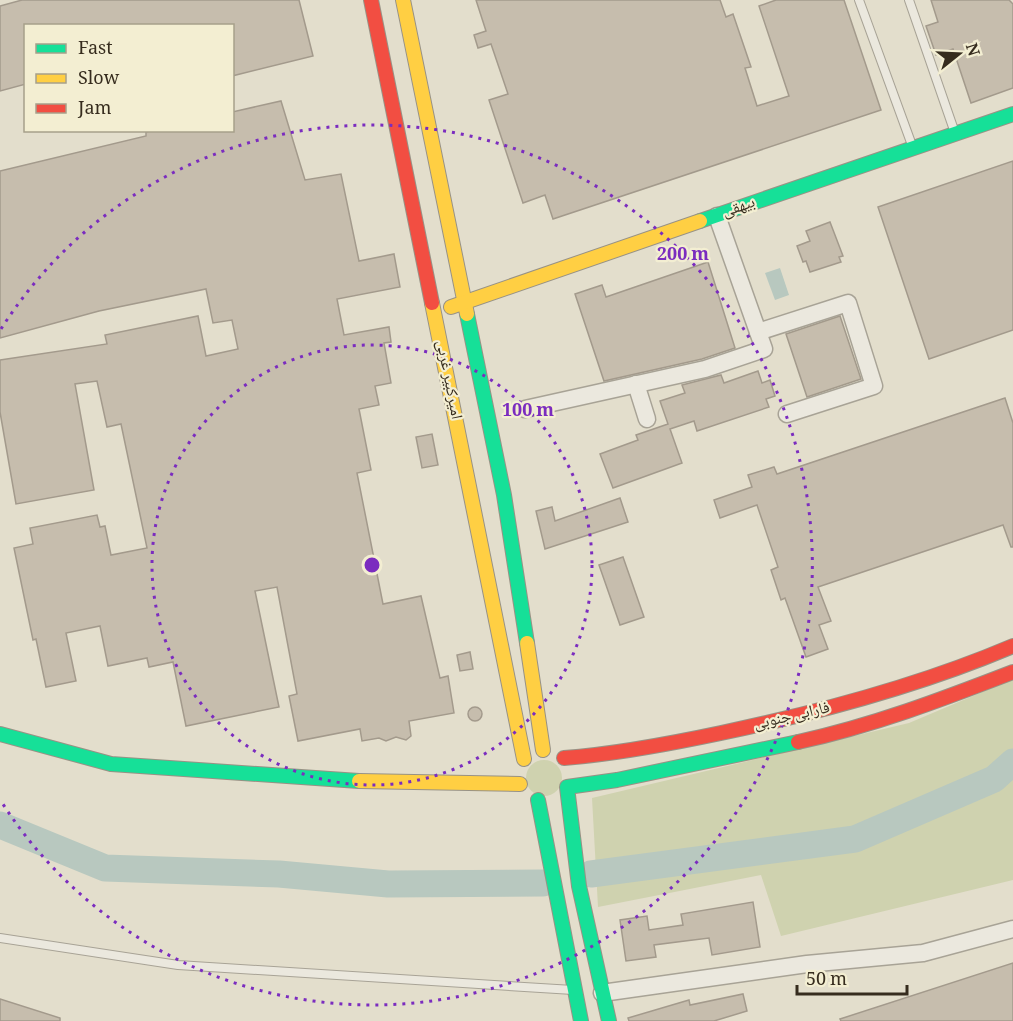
<svg xmlns="http://www.w3.org/2000/svg" width="1013" height="1021" font-family="Georgia,'Noto Naskh Arabic',serif">
	<style>
		.green { fill: #cfd2af }
		.water { fill: #b8c8bf }
		.lines { fill: none; stroke-linecap: round; stroke-linejoin: round }
		.river { stroke: #b8c8bf; stroke-width: 27 }
		.building { fill: #c6bdad; stroke: #a39a8c; stroke-width: 1.5 }
		.lane-casing { stroke: #a8a396; stroke-width: 10 }
		.street-casing { stroke: #a8a396; stroke-width: 19 }
		.fast-casing { stroke: #989285; stroke-width: 16 }
		.slow-casing { stroke: #989285; stroke-width: 16 }
		.jam-casing { stroke: #989285; stroke-width: 16 }
		.lane { stroke: #ebe8de; stroke-width: 8 }
		.street { stroke: #ebe8de; stroke-width: 16 }
		.fast { stroke: #16e098; stroke-width: 14 }
		.slow { stroke: #ffcf43; stroke-width: 14 }
		.jam { stroke: #f24e42; stroke-width: 14 }
		.ring { fill: none; stroke: #7b2cbf; stroke-width: 3; stroke-dasharray: 3 6 }
		.labels { text-anchor: middle; dominant-baseline: central; stroke-width: 4.5; stroke-linejoin: round; paint-order: stroke }
		.street-label { font-size: 16px; fill: #362c1e; stroke: #f3eed2 }
		.centre { fill: #7b2cbf; stroke: #f3eed2; stroke-width: 3 }
		.ring-label { font-size: 18px; text-anchor: middle; font-weight: bold; fill: #7b2cbf; stroke: #f3eed2; stroke-width: 4.5; stroke-linejoin: round; paint-order: stroke }
	</style>
	<rect width="100%" height="100%" fill="#e3decc"/>
	<g class="green">
		<polygon points="1013,679 1013,880 781,936 761,875 598,907 592,798 909,723"/>
		<circle cx="544" cy="778" r="18"/>
	</g>
	<polygon class="water" points="780,268 789,295 775,300 765,273"/>
	<g class="lines">
		<g class="river">
			<polyline points="0,825 105,868 279,874 388,884 543,883"/>
			<polyline points="591,874 855,839 994,779 1013,762"/>
		</g>
	</g>
	<g class="building">
		<polygon points="22,0 299,0 313,56 232,76 232,26 26,26 26,84 0,91 0,6"/>
		<polygon points="476,0 720,0 726,17 733,14 751,67 745,68 757,106 789,96 759,6 776,0 844,0 881,110 553,219 545,195 523,203 489,100 508,94 491,44 478,48 474,35 486,31"/>
		<polygon points="931,0 1009,0 1013,4 1013,88 971,103 953,49 936,55 926,26 938,22"/>
		<polygon points="281,101 305,180 341,174 359,261 394,254 400,287 337,299 344,335 389,327 391,342 384,343 391,383 375,386 379,405 359,409 371,470 357,473 383,604 421,596 440,678 448,676 454,713 409,721 411,736 406,740 396,737 386,741 379,738 362,741 360,729 298,741 289,696 297,694 277,587 255,591 279,707 186,726 173,662 149,667 147,658 108,666 100,626 66,633 76,681 46,687 36,639 33,640 14,548 33,544 30,528 97,515 100,527 105,526 111,555 147,548 121,424 107,427 97,381 75,384 94,490 16,504 0,412 0,360 107,344 105,335 198,316 206,356 238,349 232,320 213,323 206,289 99,311 0,338 0,171 146,136 146,132 153,130 232,130 232,112"/>
		<polygon points="1013,161 1013,330 929,359 878,207"/>
		<polygon points="830,222 843,256 839,257 841,262 810,272 806,261 803,262 797,246 810,241 806,231"/>
		<polygon points="708,262 735,348 702,359 604,381 575,294 602,285 606,297"/>
		<polygon points="840,316 861,379 807,397 786,334"/>
		<polygon points="758,371 762,383 770,380 775,396 766,399 769,407 697,431 694,421 670,429 682,463 613,488 600,454 638,440 636,435 668,424 660,401 685,393 682,385 721,375 724,383"/>
		<polygon points="1005,398 1013,423 1013,547 1011,547 1003,525 818,587 831,621 819,625 828,649 806,657 785,598 781,600 771,570 778,567 757,505 720,518 714,500 752,487 748,475 774,467 777,474"/>
		<polygon points="432,434 438,465 422,468 416,437"/>
		<polygon points="620,498 628,522 545,549 536,511 552,507 555,521"/>
		<polygon points="623,557 644,617 620,625 599,565"/>
		<polygon points="470,652 473,669 460,671 457,655"/>
		<circle cx="475" cy="714" r="7"/>
		<polygon points="753,902 760,947 712,955 709,938 685,941 654,945 656,957 626,961 620,920 647,916 649,930 683,925 681,914"/>
		<polygon points="1013,963 1013,1021 841,1021 840,1019"/>
		<polygon points="743,994 747,1011 714,1021 629,1021 628,1018 689,1000 690,1005"/>
		<polygon points="0,999 60,1018 60,1021 0,1021"/>
	</g>
	<g class="lines">
		<g class="lane-casing">
			<g id="lane">
				<polyline points="859,0 913,148"/>
				<polyline points="909,0 955,133"/>
				<polyline points="0,938 178,965 573,990"/>
			</g>
		</g>
		<g class="street-casing">
			<g id="street">
				<polyline points="758,332 848,303 874,386 787,414"/>
				<polyline points="636,384 647,419"/>
				<polyline points="525,409 705,369 764,349 717,216"/>
				<polyline points="602,993 807,964 923,953 1013,929"/>
			</g>
		</g>
		<g class="fast-casing">
			<g id="fast">
				<polyline points="700,221 1013,114"/>
				<polyline points="467,314 504,495 527,643"/>
				<polyline points="0,734 111,764 359,781"/>
				<polyline points="538,800 581,1021"/>
				<polyline points="609,1021 579,886 567,787 617,780 798,742"/>
			</g>
		</g>
		<g class="slow-casing">
			<g id="slow">
				<polyline points="403,0 467,314"/>
				<polyline points="432,303 524,759"/>
				<polyline points="451,307 700,221"/>
				<polyline points="527,643 543,750"/>
				<polyline points="359,781 520,784"/>
			</g>
		</g>
		<g class="jam-casing">
			<g id="jam">
				<polyline points="371,0 432,303"/>
				<path d="M798,742c74,-16 145,-43 215,-70"/>
				<path d="M564,758c53,-4 105,-14 157,-25 100,-21 198,-47 292,-87"/>
			</g>
		</g>
		<use href="#lane" class="lane"/>
		<use href="#street" class="street"/>
		<use href="#fast" class="fast"/>
		<use href="#slow" class="slow"/>
		<use href="#jam" class="jam"/>
	</g>
	<g class="ring">
		<circle cx="372" cy="565" r="220"/>
		<path d="M1 329A440 440 0 1 1 1 801"/>
	</g>
	<g class="labels">
		<g class="street-label">
			<text transform="translate(739 208) rotate(-19)">بیهقی</text>
			<text transform="translate(448 380) rotate(79)">امیرکبیر غربی</text>
			<text transform="translate(792 717) rotate(-13)">فارابی جنوبی</text>
		</g>
	</g>
	<circle cx="372" cy="565" r="9" class="centre"/>
	<g class="ring-label">
		<text x="683" y="260">200 m</text>
		<text x="528" y="416">100 m</text>
	</g>
	<rect x="24" y="24" width="210" height="108" fill="#f3eed2" stroke="#a7a08a" stroke-width="1.5"/>
	<rect x="36" y="44" width="30" height="9" fill="#16e098" stroke="#a7a08a" stroke-width="1.5"/>
	<text x="78" y="54" font-size="18" fill="#362c1e">Fast</text>
	<rect x="36" y="74" width="30" height="9" fill="#ffcf43" stroke="#a7a08a" stroke-width="1.5"/>
	<text x="78" y="84" font-size="18" fill="#362c1e">Slow</text>
	<rect x="36" y="104" width="30" height="9" fill="#f24e42" stroke="#a7a08a" stroke-width="1.5"/>
	<text x="78" y="114" font-size="18" fill="#362c1e">Jam</text>
	<g transform="translate(959 54) rotate(72)" stroke="#f3eed2" stroke-width="4.5" paint-order="stroke">
	<path d="M0-4.5L10 22L0 15L-10 22Z" fill="#362c1e"/>
	<text y="-9" font-size="16" font-weight="bold" text-anchor="middle" fill="#362c1e">N</text>
	</g>
	<path d="M797 985v9h110v-9" fill="none" stroke="#362c1e" stroke-width="3"/>
	<text x="806" y="985" font-size="18" fill="#362c1e" stroke="#f3eed2" stroke-width="4.5" paint-order="stroke">50 m</text>
</svg>
